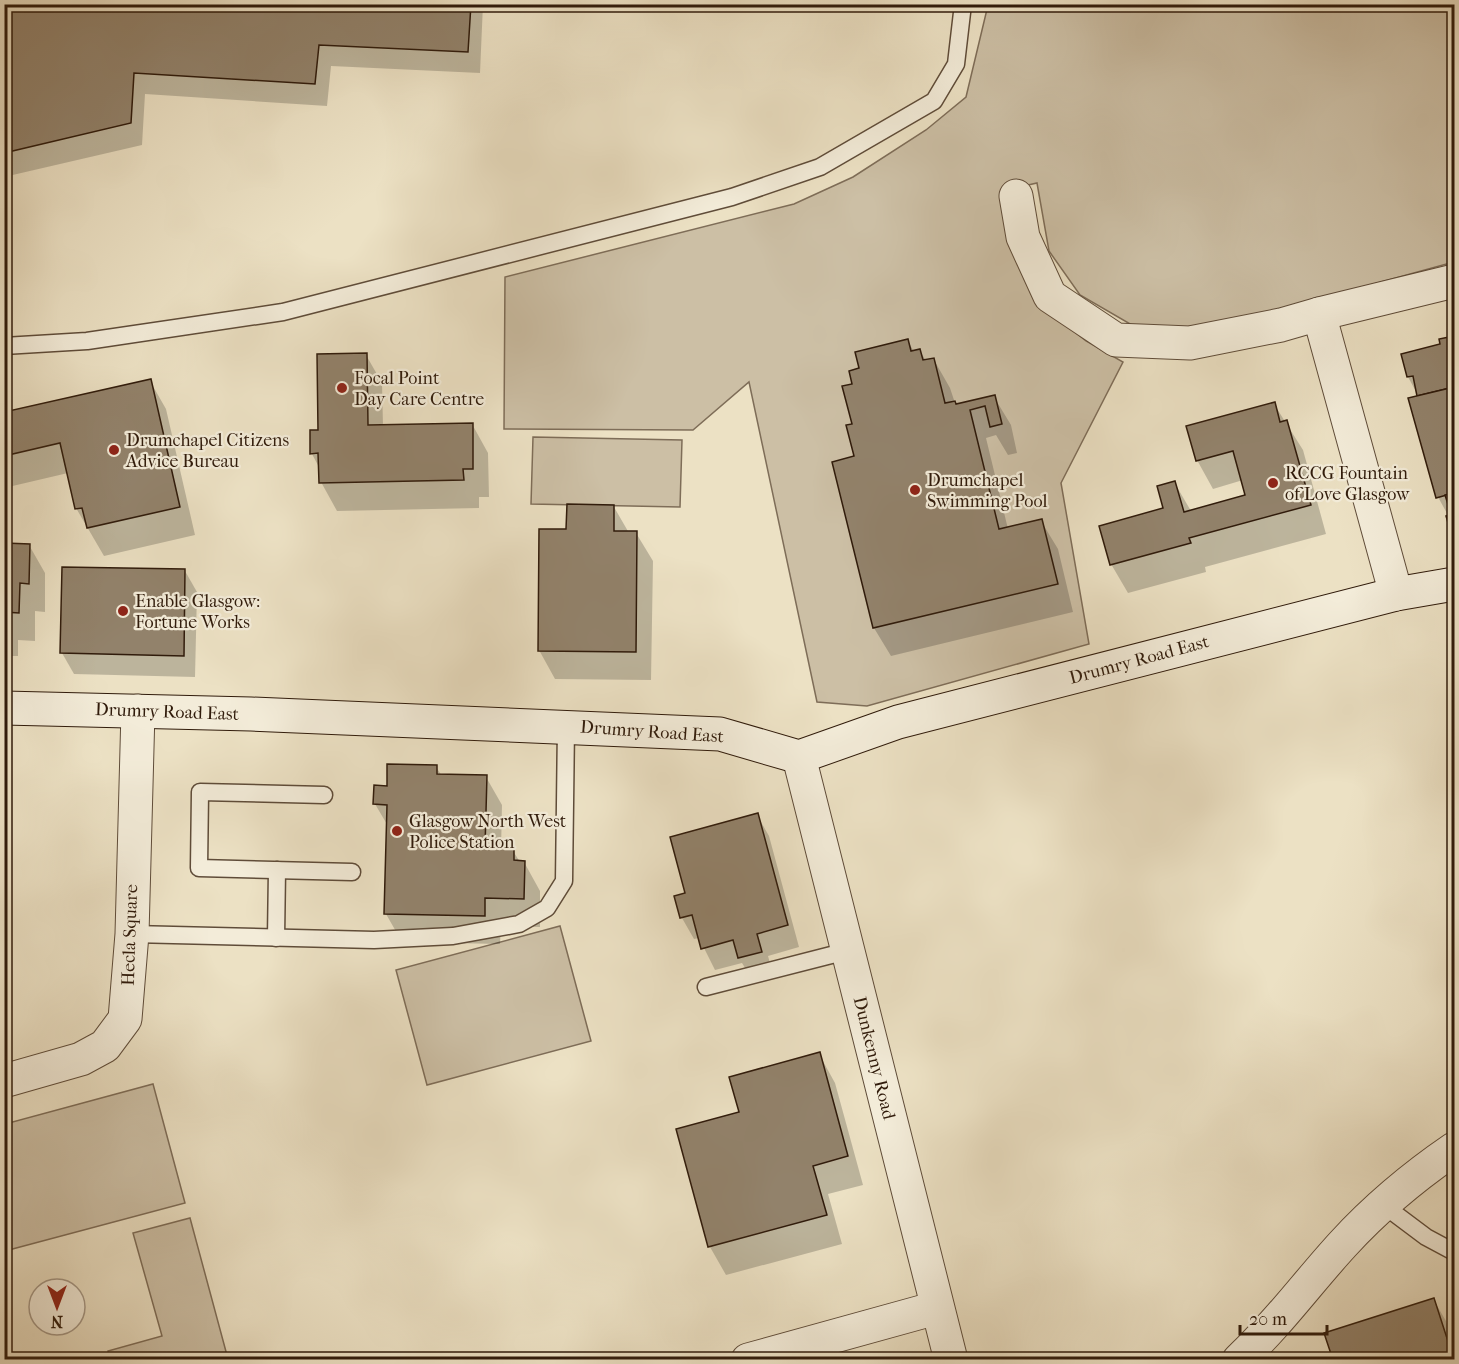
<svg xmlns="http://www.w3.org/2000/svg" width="1459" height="1364" font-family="'IM FELL French Canon',serif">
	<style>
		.green { fill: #ccbfa5; stroke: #7e6d58; stroke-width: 1.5 }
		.shadow { fill: #0003 }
		.building { fill: #92826b; stroke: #301b0b; stroke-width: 1.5 }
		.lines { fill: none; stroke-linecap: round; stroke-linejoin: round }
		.lane-casing { stroke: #5f4c39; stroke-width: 19 }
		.street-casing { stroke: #5f4c39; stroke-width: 35 }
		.secondary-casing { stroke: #301b0b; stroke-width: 35 }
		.lane { stroke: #f3ecd9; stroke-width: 16 }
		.street { stroke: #f3ecd9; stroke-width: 33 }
		.secondary { stroke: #f3ecd9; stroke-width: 33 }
		.poi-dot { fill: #8f2418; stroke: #f3ecd9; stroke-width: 2 }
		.labels { text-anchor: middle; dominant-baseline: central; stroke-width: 4.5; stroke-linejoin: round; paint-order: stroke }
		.poi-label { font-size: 18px; fill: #301b0b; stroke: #f3ecd9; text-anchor: start }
		.street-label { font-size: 18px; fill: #301b0b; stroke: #f3ecd9 }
	</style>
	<rect width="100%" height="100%" fill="#ece1c4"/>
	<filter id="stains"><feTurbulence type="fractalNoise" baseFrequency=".00333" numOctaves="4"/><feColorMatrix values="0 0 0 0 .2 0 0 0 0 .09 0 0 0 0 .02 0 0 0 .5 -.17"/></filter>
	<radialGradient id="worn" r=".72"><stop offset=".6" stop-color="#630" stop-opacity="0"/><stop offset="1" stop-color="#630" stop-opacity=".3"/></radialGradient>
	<g class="green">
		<polygon points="988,5 1454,5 1454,262 1308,302 1186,331 1137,328 1080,295 1049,251 1037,183 1001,191 1037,302 1086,341 1123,362 1061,483 1089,644 867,706 817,702 749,382 693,430 504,429 505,277 794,204 853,177 926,130 966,97"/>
		<polygon points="533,437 682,440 680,507 531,504"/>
		<polygon points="560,926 591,1041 427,1085 396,970"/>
		<polygon points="153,1084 185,1203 5,1251 5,1124"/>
		<polygon points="190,1218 228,1359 110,1359 108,1351 162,1336 133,1233"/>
	</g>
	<g class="shadow">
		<polygon points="4,4 483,4 480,73 331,66 327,106 145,94 142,145 4,177"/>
		<polygon points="1454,337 1454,539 1449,517 1438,497 1419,397 1408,377 1403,355 1442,345 1441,340"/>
		<polygon points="908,341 914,352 920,351 926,361 934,360 950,388 956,406 994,397 1011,425 1017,453 1008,455 996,435 986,438 1008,529 1041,521 1058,549 1073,612 891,656 874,628 834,463 856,457 854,385 861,369"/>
		<polygon points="366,355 382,383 383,426 472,424 488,453 489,497 479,497 479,508 337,511 321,482 320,469 312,454 320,431"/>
		<polygon points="150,381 166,409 195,535 104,556 76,508 68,473 4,488 4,414"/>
		<polygon points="1274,404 1303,450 1326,534 1205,567 1206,572 1128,593 1111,564 1165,509 1174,482 1191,511 1247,496 1243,480 1213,489 1197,460"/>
		<polygon points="614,507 629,533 636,533 653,561 651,680 555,679 539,650 568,531"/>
		<polygon points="4,545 29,545 45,573 45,612 35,611 35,641 18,640 18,656 4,656"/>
		<polygon points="185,571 197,592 195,677 74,674 62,653"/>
		<polygon points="436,767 442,776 486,777 502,805 501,850 513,851 520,862 524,862 540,891 540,927 501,926 500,944 402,942 386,914 388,826 375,804 388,787"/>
		<polygon points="757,815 769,836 799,947 768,956 773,974 752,979 742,963 715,970 699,938 694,939 682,918 676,897 687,894"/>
		<polygon points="819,1054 835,1083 863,1185 828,1194 842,1244 726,1275 710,1247 678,1130 741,1113"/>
		<polygon points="1433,1299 1446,1321 1454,1348 1454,1360 1334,1360"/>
	</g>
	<g class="building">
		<polygon points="4,4 471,4 468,52 319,45 315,84 134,73 131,123 4,153"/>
		<polygon points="1454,336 1454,378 1448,379 1450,388 1417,396 1413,376 1407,377 1401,354 1440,344 1439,339"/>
		<polygon points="908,339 911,351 920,349 923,360 934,358 945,403 955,401 956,404 995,395 1002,424 990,427 985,406 970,410 999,529 1042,519 1058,584 873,628 832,462 854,456 846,425 852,424 842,386 852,384 849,371 859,368 855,352"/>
		<polygon points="367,353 368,425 473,423 473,469 463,469 464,480 319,483 318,453 310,454 310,430 318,430 317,354"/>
		<polygon points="151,379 180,507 87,528 82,508 75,509 60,443 4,456 4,412"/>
		<polygon points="1450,388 1454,405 1454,493 1436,498 1408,398"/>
		<polygon points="1275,402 1280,422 1287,420 1311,505 1189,538 1191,543 1110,565 1099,526 1163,508 1157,486 1175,481 1184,512 1245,495 1233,451 1196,461 1186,426"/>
		<polygon points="1454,493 1454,540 1453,540 1446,516 1451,514 1445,495"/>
		<polygon points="567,504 614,505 614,531 637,531 636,652 538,651 539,529 566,529"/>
		<polygon points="4,543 30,544 29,584 20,583 19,613 4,612"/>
		<polygon points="62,567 185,569 184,656 60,653"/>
		<polygon points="387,764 437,765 437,774 487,775 485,848 514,849 514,860 525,861 524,899 485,898 485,916 384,914 387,805 373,804 374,785 387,786"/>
		<polygon points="758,813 788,925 757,934 762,952 738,958 733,940 701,949 692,915 680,918 674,896 685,893 670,837"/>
		<polygon points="820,1052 848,1156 813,1166 827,1215 708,1247 676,1129 739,1112 729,1077"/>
		<polygon points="1434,1298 1454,1360 1333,1360 1324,1333"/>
	</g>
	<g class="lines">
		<g class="lane-casing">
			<g id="lane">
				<polyline points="4,346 87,341 283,312 732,197 820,167 934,101 956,64 963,4"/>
				<polyline points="324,795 200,792 199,868 352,872"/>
				<polyline points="132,934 374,940 453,936 519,924 547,908 564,881 566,726"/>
				<polyline points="276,938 277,870"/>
				<polyline points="706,987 847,951"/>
				<polyline points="1382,1204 1426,1237 1454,1252"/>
			</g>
		</g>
		<g class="street-casing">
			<g id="street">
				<polyline points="1016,196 1023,237 1050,296 1116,340 1190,343 1281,325 1319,314"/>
				<polyline points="1396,594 1319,314 1454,281"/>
				<polyline points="799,757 951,1360"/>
				<polyline points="4,1081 81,1059 105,1046 125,1019 132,934 138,711"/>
				<polyline points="748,1360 936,1308"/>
				<path d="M1239,1360c39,-36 69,-78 104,-116 34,-37 70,-67 111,-95"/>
			</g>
		</g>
		<g class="secondary-casing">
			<polyline id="secondary" points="4,708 251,714 720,734 799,757 898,722 1396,594 1454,584"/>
		</g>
		<use href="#lane" class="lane"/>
		<use href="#street" class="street"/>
		<use href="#secondary" class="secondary"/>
	</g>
	<g class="poi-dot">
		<circle cx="342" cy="388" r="6"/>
		<circle cx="114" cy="450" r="6"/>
		<circle cx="1273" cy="483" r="6"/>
		<circle cx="915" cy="490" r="6"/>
		<circle cx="123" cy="611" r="6"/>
		<circle cx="397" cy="831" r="6"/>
	</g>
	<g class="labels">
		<g class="poi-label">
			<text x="354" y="378">Focal Point<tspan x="354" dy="21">Day Care Centre</tspan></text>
			<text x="126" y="440">Drumchapel Citizens<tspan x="126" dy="21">Advice Bureau</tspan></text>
			<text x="1285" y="473">RCCG Fountain<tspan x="1285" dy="21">of Love Glasgow</tspan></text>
			<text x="927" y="480">Drumchapel<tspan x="927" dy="21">Swimming Pool</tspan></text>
			<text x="135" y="601">Enable Glasgow:<tspan x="135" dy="21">Fortune Works</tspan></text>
			<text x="409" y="821">Glasgow North West<tspan x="409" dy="21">Police Station</tspan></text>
		</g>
		<g class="street-label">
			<text transform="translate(1139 660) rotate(-15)">Drumry Road East</text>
			<text transform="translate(167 712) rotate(2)">Drumry Road East</text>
			<text transform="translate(652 732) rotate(4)">Drumry Road East</text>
			<text transform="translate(130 935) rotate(-88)">Hecla Square</text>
			<text transform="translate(874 1058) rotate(76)">Dunkenny Road</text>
		</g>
	</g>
	<rect width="1459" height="1364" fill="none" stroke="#ece1c4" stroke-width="24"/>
	<rect x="6" y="6" width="1447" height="1352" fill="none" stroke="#301b0b" stroke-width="3"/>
	<rect x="12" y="12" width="1435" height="1340" fill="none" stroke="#301b0b" stroke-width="1.5"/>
	<g transform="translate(57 1307) rotate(180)"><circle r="28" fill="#f3ecd9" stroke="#a59887" stroke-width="1.5"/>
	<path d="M0-4.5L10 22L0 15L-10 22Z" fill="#8f2418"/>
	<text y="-9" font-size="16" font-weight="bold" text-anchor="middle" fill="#301b0b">N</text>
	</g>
	<path d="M1240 1325v9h87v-9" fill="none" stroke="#301b0b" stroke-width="3"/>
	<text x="1249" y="1325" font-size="18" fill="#301b0b" stroke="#f3ecd9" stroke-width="4.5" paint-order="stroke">20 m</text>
	<rect width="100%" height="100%" filter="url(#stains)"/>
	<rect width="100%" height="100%" fill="url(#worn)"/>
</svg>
